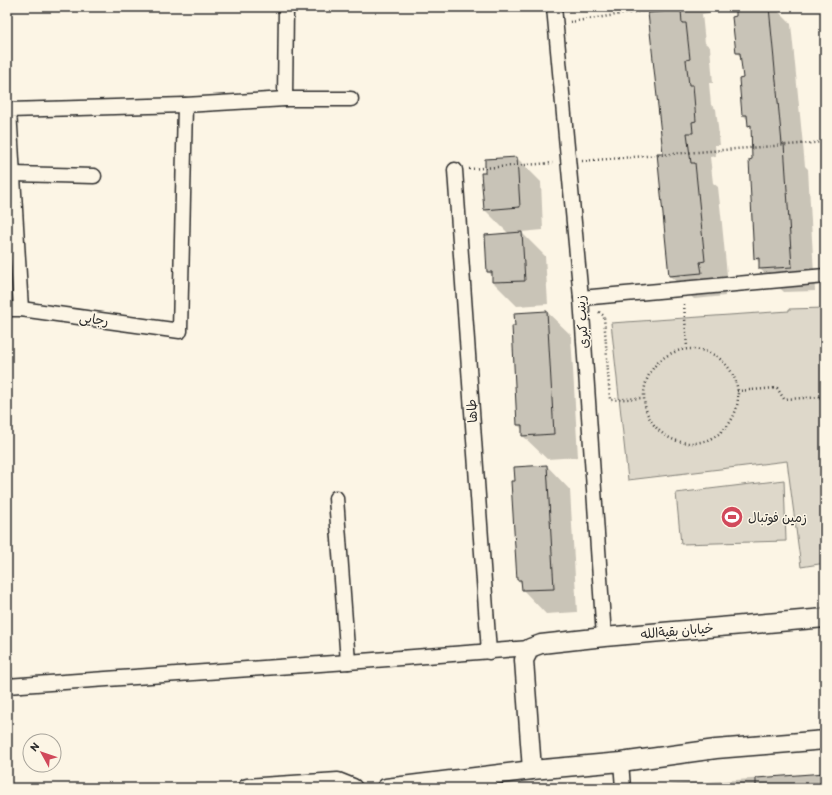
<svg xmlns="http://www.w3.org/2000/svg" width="832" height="795" font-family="Itim,'Playpen Sans Arabic',sans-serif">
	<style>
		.green { fill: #ded8ca; stroke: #84827a }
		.shadow { fill: #0003 }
		.building { fill: #c8c3b7; stroke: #2b2b2b }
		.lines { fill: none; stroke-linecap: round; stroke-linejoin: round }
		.minor-casing { stroke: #2b2b2b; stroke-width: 17 }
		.tertiary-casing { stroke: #2b2b2b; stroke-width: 21 }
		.path { stroke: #2b2b2b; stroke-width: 2.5; stroke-dasharray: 1 3; stroke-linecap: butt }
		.minor { stroke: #fcf5e5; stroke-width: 14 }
		.tertiary { stroke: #fcf5e5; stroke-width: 18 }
		.labels { text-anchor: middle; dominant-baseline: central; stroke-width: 3; stroke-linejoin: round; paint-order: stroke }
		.street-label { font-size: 13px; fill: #2b2b2b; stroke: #fcf5e5 }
		.poi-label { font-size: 13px; fill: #2b2b2b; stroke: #fcf5e5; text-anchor: start }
	</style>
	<rect width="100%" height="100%" fill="#fcf5e5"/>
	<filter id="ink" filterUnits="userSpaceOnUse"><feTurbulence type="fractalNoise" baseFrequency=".025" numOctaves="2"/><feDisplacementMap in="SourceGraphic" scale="8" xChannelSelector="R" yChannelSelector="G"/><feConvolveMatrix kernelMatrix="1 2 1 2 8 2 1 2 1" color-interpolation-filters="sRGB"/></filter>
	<g filter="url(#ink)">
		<g class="green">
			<polygon points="825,308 825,563 801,567 787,461 628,480 611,323 789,311 789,309"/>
			<polygon points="784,480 786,541 681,544 676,493"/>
		</g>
		<g class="shadow">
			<polygon points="656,7 709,7 709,13 702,14 705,43 710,47 713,83 709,83 711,105 716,109 720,145 715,145 716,156 710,157 713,183 718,187 722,224 728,285 724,285 725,296 694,299 670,276"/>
			<polygon points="737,7 774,7 791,24 805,166 808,169 815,291 784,292 760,269 760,263 755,258 752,129 749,125 748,120 743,115 744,79 742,58 737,53"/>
			<polygon points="517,158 541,182 543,230 521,232 545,256 548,304 517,306 493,282 493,276 488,272 509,234 484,209 486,173"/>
			<polygon points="547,312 571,335 578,457 547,459 523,436 523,430 518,425 516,313"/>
			<polygon points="547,466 570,490 577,612 546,614 523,590 522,584 518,580 516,482"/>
			<polygon points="825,774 825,788 666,788 665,785"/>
		</g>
		<g class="building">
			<polygon points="736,7 769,7 782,144 784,144 792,267 759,269 759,258 754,259 749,160 752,159 751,125 748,126 747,115 742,115 739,79 743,78 740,53 736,53 732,17 736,16"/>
			<polygon points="681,10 682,23 686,23 690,59 686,60 689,85 693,85 696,121 692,122 693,133 687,133 691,163 695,163 705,261 700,262 702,273 669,276 657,153 663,153 648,13"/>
			<polygon points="517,157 520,207 484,210 481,173 485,173 485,159"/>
			<polygon points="522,232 525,281 492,282 492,272 487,272 485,235"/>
			<polygon points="547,311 554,434 522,436 522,425 517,425 512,326 515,326 514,313"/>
			<polygon points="547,465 554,589 522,590 521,580 517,580 511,481 515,481 514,467"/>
			<polygon points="825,773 825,788 756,788 756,778"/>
		</g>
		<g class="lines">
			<g class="minor-casing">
				<g id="minor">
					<polyline points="554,7 581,298 604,637"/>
					<polyline points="285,99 286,7"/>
					<polyline points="455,170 489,652"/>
					<polyline points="13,174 94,176"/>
					<polyline points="581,298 825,276"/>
					<polyline points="7,309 21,309 180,331 185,105 285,99 351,99"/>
					<polyline points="21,309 9,110 185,105"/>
					<polyline points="336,498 348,662 530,648"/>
					<polyline points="7,686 348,662"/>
					<polyline points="621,762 623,788"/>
				</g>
			</g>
			<g class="tertiary-casing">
				<g id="tertiary">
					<polyline points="532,770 524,660 530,648 541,644 604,637 825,618"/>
					<polyline points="247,788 338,782 353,788"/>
					<polyline points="386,788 532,770 621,762 716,749 825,740"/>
				</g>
			</g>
			<g class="path">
				<polyline points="570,22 668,7"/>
				<polyline points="582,161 825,142"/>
				<polyline points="469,169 553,163"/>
				<polyline points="684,304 687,347"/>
				<polyline points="599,312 604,316 610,400 642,398"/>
				<circle cx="691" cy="396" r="47"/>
				<polyline points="737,391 777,388 784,399 825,397"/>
			</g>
			<use href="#minor" class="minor"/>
			<use href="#tertiary" class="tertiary"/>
		</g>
	</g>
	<defs>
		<g id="stadium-disc" transform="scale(1.15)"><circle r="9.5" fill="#d1495b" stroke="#fcf5e5"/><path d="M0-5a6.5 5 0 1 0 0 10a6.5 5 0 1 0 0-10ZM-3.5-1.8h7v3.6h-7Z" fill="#fff"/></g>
	</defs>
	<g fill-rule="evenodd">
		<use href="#stadium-disc" x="732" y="517"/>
	</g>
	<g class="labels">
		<g class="street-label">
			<text transform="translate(94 319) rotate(8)">رجایی</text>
			<text transform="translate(582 322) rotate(-94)">زینب کبری</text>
			<text transform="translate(472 411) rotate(-94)">طاها</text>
			<text transform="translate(677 631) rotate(-5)">خیابان بقیةالله</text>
		</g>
		<g class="poi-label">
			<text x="748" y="517">زمین فوتبال</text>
		</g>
	</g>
	<rect width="832" height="795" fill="none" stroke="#fcf5e5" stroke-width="24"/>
	<rect x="12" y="12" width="808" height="771" fill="none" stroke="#2b2b2b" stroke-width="1.5" filter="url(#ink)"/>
	<g transform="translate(42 753) rotate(310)"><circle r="19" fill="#fcf5e5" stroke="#a8a49b"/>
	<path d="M0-3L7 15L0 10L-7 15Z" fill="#d1495b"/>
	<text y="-6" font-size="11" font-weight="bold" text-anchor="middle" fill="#2b2b2b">N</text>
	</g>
</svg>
